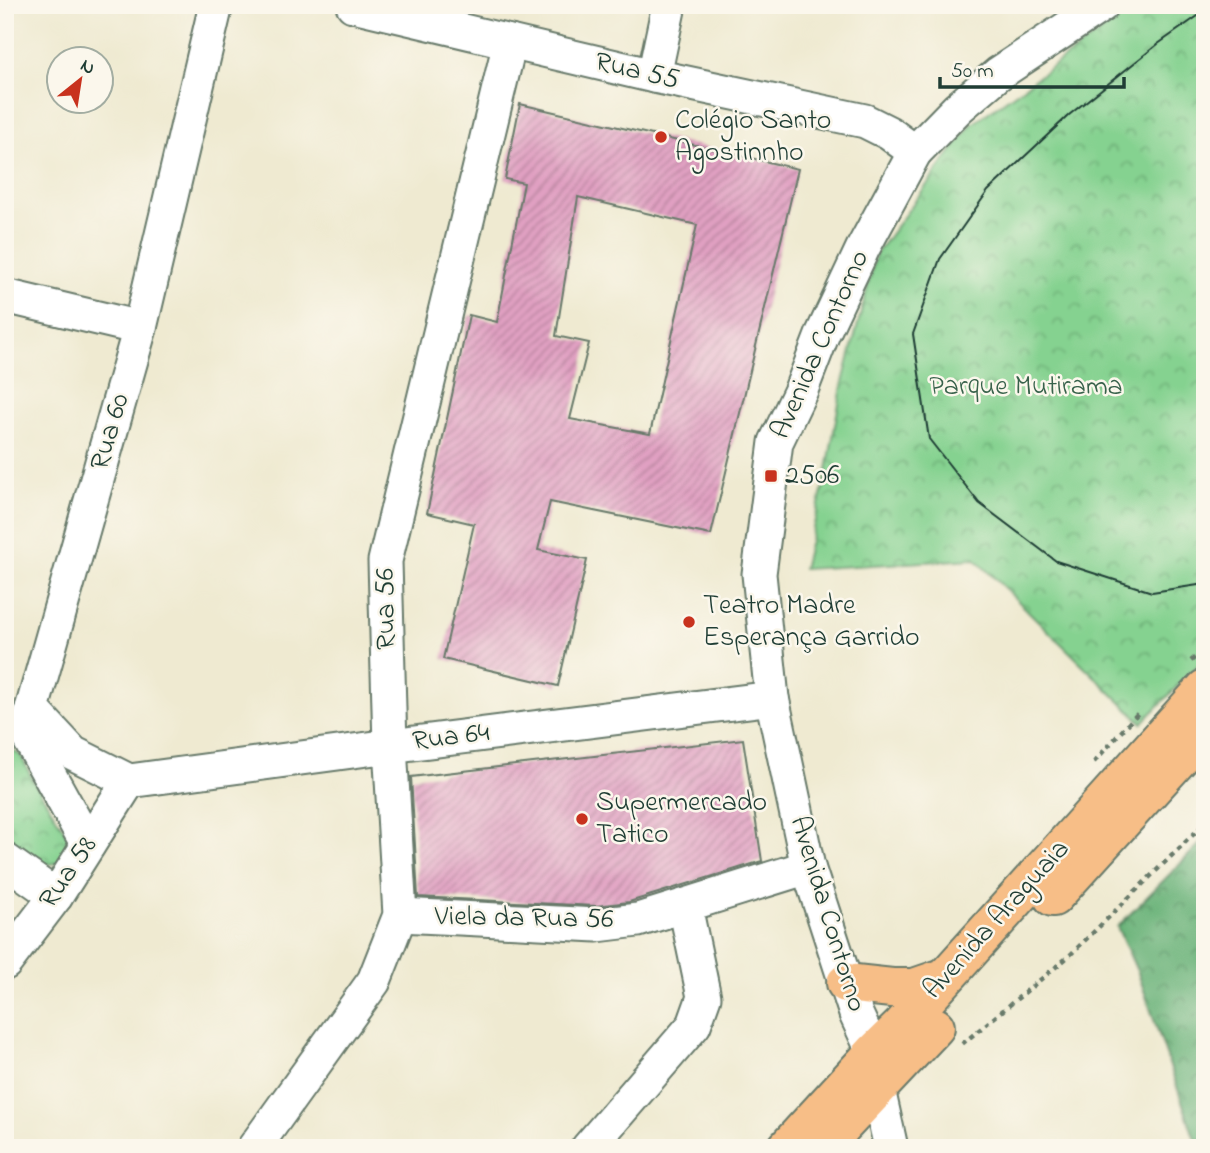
<svg xmlns="http://www.w3.org/2000/svg" width="1210" height="1153" font-family="'Indie Flower',sans-serif">
	<style>
		.forest { fill: url(#forest-crowns); stroke: #467857; stroke-width: 2 }
		.park { fill: url(#park-crowns); stroke: #528862; stroke-width: 2 }
		.building { fill: url(#building-hatch); fill-rule: evenodd }
		.lines { fill: none; stroke-linecap: round; stroke-linejoin: round }
		.minor-casing { stroke: #687a6b; stroke-width: 37 }
		.major-casing { stroke: #687a6b; stroke-width: 42 }
		.path { stroke: #687a6b; stroke-width: 4.5; stroke-dasharray: 5 5; stroke-linecap: butt }
		.minor { stroke: #fff; stroke-width: 33 }
		.major { stroke: #f7be87; stroke-width: 38 }
		.tram { stroke: #1f3d34; stroke-width: 2 }
		.poi-dot { fill: #c8321e; stroke: #fbf7ec; stroke-width: 2.5 }
		.labels { text-anchor: middle; dominant-baseline: central; stroke-width: 5; stroke-linejoin: round; paint-order: stroke }
		.street-label { font-size: 28px; fill: #1f3d34; stroke: #fbf7ec }
		.poi-label { font-size: 28px; fill: #1f3d34; stroke: #fbf7ec; text-anchor: start }
		.park-label { font-size: 28px; fill: #38624b; stroke: #fbf7ec }
	</style>
	<defs>
		<pattern id="forest-crowns" width="20" height="18" patternUnits="userSpaceOnUse" patternTransform="scale(1.75)"><rect width="20" height="18" fill="#6cb47a"/><path d="M2 6a3 3 0 1 1 6 0M12 15a3 3 0 1 1 6 0" fill="none" stroke="#589465"/></pattern>
		<pattern id="park-crowns" width="20" height="18" patternUnits="userSpaceOnUse" patternTransform="scale(1.75)"><rect width="20" height="18" fill="#85d290"/><path d="M2 6a3 3 0 1 1 6 0M12 15a3 3 0 1 1 6 0" fill="none" stroke="#6cac76"/></pattern>
		<pattern id="building-hatch" width="6" height="6" patternUnits="userSpaceOnUse" patternTransform="scale(1.75)"><rect width="6" height="6" fill="#e1a0c2"/><path d="M-1 1l2-2M0 6l6-6M5 7l2-2" fill="none" stroke="#b6849e"/></pattern>
	</defs>
	<rect width="100%" height="100%" fill="#fbf7ec"/>
	<filter id="ink" filterUnits="userSpaceOnUse"><feTurbulence type="fractalNoise" baseFrequency=".0143" numOctaves="2"/><feDisplacementMap in="SourceGraphic" scale="14" xChannelSelector="R" yChannelSelector="G"/><feConvolveMatrix kernelMatrix="1 2 1 2 8 2 1 2 1" color-interpolation-filters="sRGB"/></filter>
	<filter id="wash" filterUnits="userSpaceOnUse"><feTurbulence type="fractalNoise" baseFrequency=".00686" numOctaves="4" result="noise"/><feDisplacementMap in="SourceGraphic" scale="28" xChannelSelector="R" yChannelSelector="G"/><feGaussianBlur stdDeviation="1.57" result="paint"/><feColorMatrix in="noise" values="0 0 0 0 0 0 0 0 0 0 0 0 0 0 0 0 0 1.4 0 .05"/><feComposite in="paint" operator="in"/></filter>
	<g filter="url(#wash)">
		<rect width="100%" height="100%" fill="#efead1"/>
		<polygon class="forest" points="1205,839 1205,1148 1198,1148 1138,973 1117,927"/>
		<g class="park">
			<polygon points="1138,5 1205,5 1205,658 1142,723 975,559 803,569 826,476 842,386 876,254 971,125"/>
			<polygon points="5,744 21,756 34,782 68,836 68,853 59,863 29,866 5,843"/>
		</g>
		<g id="blocks">
			<g class="building">
				<path d="M520,104l278,65 -87,366 -161,-33 -12,48 49,10 -29,126 -115,-27 31,-135 -47,-11 42,-198 28,7 27,-139 -19,-4zM578,197l119,28 -47,209 -80,-15 19,-76 -33,-7z"/>
				<polygon points="743,739 762,861 629,902 596,906 418,897 411,777"/>
			</g>
		</g>
	</g>
	<g filter="url(#ink)">
		<use href="#blocks" fill-opacity="0" stroke="#687a6b" stroke-width="2"/>
		<g class="lines">
			<g class="minor-casing">
				<g id="minor">
					<polyline points="353,5 654,76 865,121 889,133 915,152"/>
					<polyline points="654,76 669,5"/>
					<polyline points="5,296 140,328"/>
					<polyline points="32,709 73,753 129,781"/>
					<polyline points="129,781 390,746 772,698"/>
					<polyline points="88,845 29,738 32,709 140,328 216,5"/>
					<polyline points="5,860 56,896"/>
					<polyline points="400,915 597,925 638,920 808,867"/>
					<polyline points="5,963 56,896 129,781"/>
					<polyline points="254,1148 374,981 400,915 390,746 385,561 510,42"/>
					<polyline points="588,1148 694,1025 704,997 685,906"/>
					<polyline points="891,1148 878,1089 874,1053 856,1014 808,867 772,698 759,574 776,442 801,390 823,333 863,248 915,152 958,108 998,74 1102,5"/>
				</g>
			</g>
			<g class="major-casing">
				<g id="major">
					<polyline points="1053,897 1205,730"/>
					<polyline points="846,983 892,988 914,988 943,978"/>
					<polyline points="787,1148 874,1053 901,1027 1205,689"/>
					<polyline points="827,1148 841,1127 935,1027"/>
				</g>
			</g>
			<g class="path">
				<polyline points="1191,661 1205,648"/>
				<polyline points="1094,762 1138,713"/>
				<polyline points="962,1044 1068,957 1205,823"/>
			</g>
			<use href="#minor" class="minor"/>
			<use href="#major" class="major"/>
			<polyline class="tram" points="1205,11 1158,44 1069,115 988,191 940,259 913,334 929,439 979,503 1056,561 1152,592 1205,584"/>
		</g>
	</g>
	<g class="poi-dot">
		<circle cx="661" cy="137" r="7"/>
		<rect x="764" y="469" width="14" height="14" rx="3.5"/>
		<circle cx="689" cy="622" r="7"/>
		<circle cx="582" cy="819" r="7"/>
	</g>
	<g class="labels">
		<g class="street-label">
			<text transform="translate(637 72) rotate(13)">Rua 55</text>
			<text transform="translate(821 345) rotate(-66)">Avenida Contorno</text>
			<text transform="translate(111 432) rotate(-74)">Rua 60</text>
			<text transform="translate(387 609) rotate(-91)">Rua 56</text>
			<text transform="translate(451 738) rotate(-7)">Rua 64</text>
			<text transform="translate(69 873) rotate(-56)">Rua 58</text>
			<text transform="translate(827 914) rotate(73)">Avenida Contorno</text>
			<text transform="translate(524 919) rotate(1)">Viela da Rua 56</text>
			<text transform="translate(997 920) rotate(-48)">Avenida Araguaia</text>
		</g>
		<g class="poi-label">
			<text x="675" y="121">Colégio Santo<tspan x="675" dy="32">Agostinnho</tspan></text>
			<text x="785" y="476">2506</text>
			<text x="703" y="606">Teatro Madre<tspan x="703" dy="32">Esperança Garrido</tspan></text>
			<text x="596" y="803">Supermercado<tspan x="596" dy="32">Tatico</tspan></text>
		</g>
		<g class="park-label">
			<text x="1026" y="387">Parque Mutirama</text>
		</g>
	</g>
	<rect width="1210" height="1153" fill="none" stroke="#fbf7ec" stroke-width="28"/>
	<g transform="translate(80 80) rotate(30)"><circle r="33" fill="#fbf7ec" stroke="#a3ada2" stroke-width="2"/>
	<path d="M0-5L12 26L0 18L-12 26Z" fill="#c8321e"/>
	<text y="-10" font-size="19" font-weight="bold" text-anchor="middle" fill="#1f3d34">N</text>
	</g>
	<path d="M940 77v10h184v-10" fill="none" stroke="#1f3d34" stroke-width="3.5"/>
	<text x="951" y="77" font-size="21" fill="#1f3d34" stroke="#fbf7ec" stroke-width="5" paint-order="stroke">50 m</text>
</svg>
